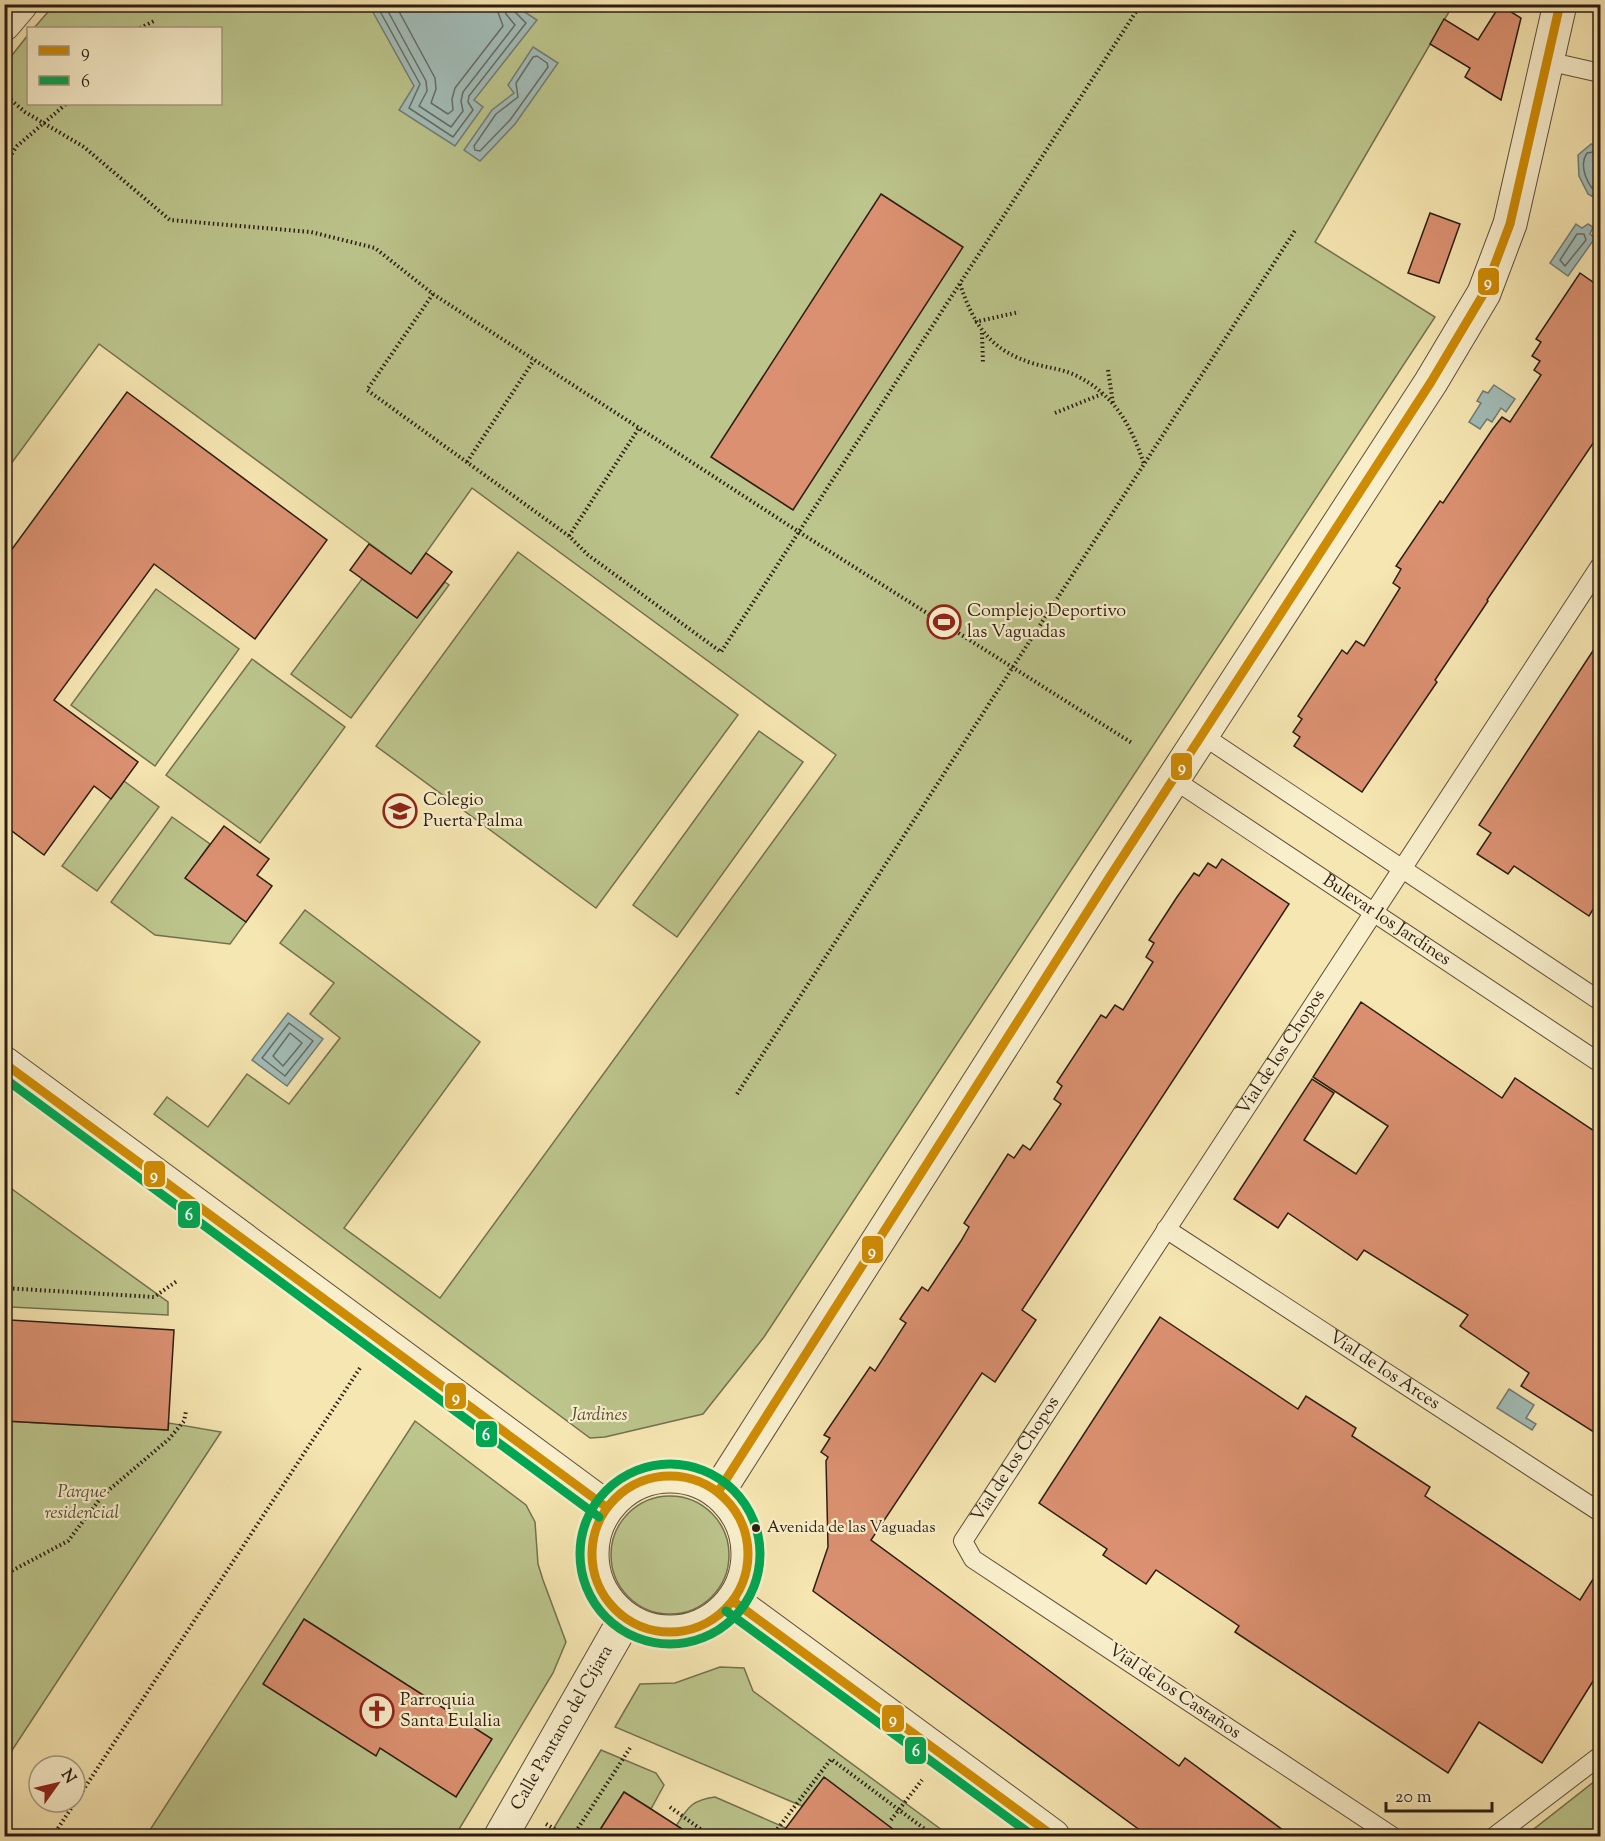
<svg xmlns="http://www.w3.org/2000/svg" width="1605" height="1841" font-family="'Sorts Mill Goudy',serif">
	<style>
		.green { fill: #bcc58c; stroke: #747150; stroke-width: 1.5 }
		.water { fill: #a2bdb8; stroke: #737d76; stroke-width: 1.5 }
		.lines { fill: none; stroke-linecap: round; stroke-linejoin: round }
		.shore { stroke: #676d66; stroke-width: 1.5 }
		.building { fill: #db9171; stroke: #2c1d13; stroke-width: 1.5 }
		.service-casing { stroke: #5e4f3a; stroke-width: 20 }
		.minor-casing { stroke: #5e4f3a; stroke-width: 35 }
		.path { stroke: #2c1d13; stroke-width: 4; stroke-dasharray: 1.5 3; stroke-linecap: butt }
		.service { stroke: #f9efcc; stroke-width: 18 }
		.minor { stroke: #f9efcc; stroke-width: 33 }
		.bus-1-casing { stroke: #f9efcc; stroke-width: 14 }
		.bus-2-casing { stroke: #f9efcc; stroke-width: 14 }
		.bus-1 { stroke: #ce8b04; stroke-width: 9 }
		.bus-2 { stroke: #00a651; stroke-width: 9 }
		.bus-dot { fill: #2c1d13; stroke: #f9efcc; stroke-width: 2 }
		.labels { text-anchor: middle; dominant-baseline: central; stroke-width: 4.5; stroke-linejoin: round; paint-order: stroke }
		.bus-label { font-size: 16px; fill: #2c1d13; stroke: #f9efcc; text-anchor: start }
		.poi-label { font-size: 18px; fill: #2c1d13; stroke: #f9efcc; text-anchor: start }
		.street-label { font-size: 18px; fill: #2c1d13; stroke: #f9efcc }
		.park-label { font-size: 18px; font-style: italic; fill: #574f37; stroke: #f9efcc }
		.line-badge { stroke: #f9efcc; stroke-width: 2 }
		.badge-label { font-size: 16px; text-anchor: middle; font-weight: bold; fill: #fff }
	</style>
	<rect width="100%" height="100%" fill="#f6e6b1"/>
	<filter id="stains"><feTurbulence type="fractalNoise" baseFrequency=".00333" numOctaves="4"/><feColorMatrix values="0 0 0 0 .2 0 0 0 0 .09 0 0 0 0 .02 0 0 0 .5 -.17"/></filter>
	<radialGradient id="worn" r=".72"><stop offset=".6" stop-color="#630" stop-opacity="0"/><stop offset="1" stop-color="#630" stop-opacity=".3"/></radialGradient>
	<g class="green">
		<polygon points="54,5 1453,5 1315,242 1435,317 764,1337 703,1414 605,1437 590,1438 154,1114 167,1097 208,1127 247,1074 289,1104 340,1038 310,1014 334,983 280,943 305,910 480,1042 344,1228 440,1298 836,755 472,488 411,574 99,344 5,472 5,64 28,35 28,104 220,104 220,28 34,28"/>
		<polygon points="518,552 738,715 596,908 376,746"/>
		<polygon points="362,579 417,618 445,582 449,585 351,718 291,674"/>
		<polygon points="156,589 239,649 155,766 71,705"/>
		<polygon points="252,659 345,727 260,843 166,775"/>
		<polygon points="759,731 803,762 677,937 633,905"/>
		<polygon points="124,781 159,807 97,891 62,866"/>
		<polygon points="172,817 210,844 186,878 246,922 230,944 155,935 111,902"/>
		<polygon points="5,1184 168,1302 168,1315 11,1307 5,1421 168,1430 169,1423 221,1432 5,1761"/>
		<polygon points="415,1421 526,1505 535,1522 538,1564 543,1580 566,1642 553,1673 455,1836 146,1836"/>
		<circle cx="670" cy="1555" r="59"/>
		<polygon points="720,1667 744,1668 753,1691 950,1836 902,1836 824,1778 802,1806 615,1727 640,1684 675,1683"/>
		<polygon points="601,1750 656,1773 664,1785 651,1809 624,1792 596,1836 549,1836"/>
		<polygon points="1600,1777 1600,1836 1525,1836"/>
		<path d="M715,1797l71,31 -6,8h-87l-17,-10c12,-19 16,-26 39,-29z"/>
	</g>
	<g class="water">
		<polygon points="369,5 514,5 537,20 474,100 483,107 455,146 399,110 414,86"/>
		<polygon points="533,47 558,63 515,124 480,161 464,150 492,110 514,93 508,85"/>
		<polygon points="1591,144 1600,146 1600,201 1588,194 1579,176 1578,155"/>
		<polygon points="1576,224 1582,228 1588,224 1593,227 1590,234 1595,238 1568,276 1550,263"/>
		<polygon points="1494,385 1515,399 1506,412 1501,408 1492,422 1487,419 1480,429 1469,422 1481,403 1477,401 1483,391 1488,393"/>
		<polygon points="288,1013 323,1039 287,1086 252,1060"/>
		<polygon points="1509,1389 1534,1405 1526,1418 1536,1424 1532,1430 1497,1408"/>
	</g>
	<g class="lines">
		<g class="shore">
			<polyline points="376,4 420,84 409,108 453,137 473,110 468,102 469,96 526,23 513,10 511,4"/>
			<polyline points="384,4 426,81 427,91 419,106 451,127 463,111 461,101 463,92 515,25 506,14 504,4"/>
			<polyline points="395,4 435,78 436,89 431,103 448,114 453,110 452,99 455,88 503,26 495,4"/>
			<polygon points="537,56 547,63 548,67 510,120 480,151 475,150 474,146 496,114 518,97 516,83 533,57"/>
			<path d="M1600,151l-13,2c-9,13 1,35 13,42"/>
			<polygon points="1577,234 1584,234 1586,240 1565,266 1560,260"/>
			<polygon points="289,1023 313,1041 285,1076 262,1058"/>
			<polygon points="290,1033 302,1043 283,1066 273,1056"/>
		</g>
	</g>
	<g class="building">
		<polygon points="1500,5 1521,18 1501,100 1465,77 1470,68 1430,44 1444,19 1478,40"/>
		<polygon points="881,194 963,247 793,510 711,457"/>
		<polygon points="1430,213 1460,224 1439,283 1408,273"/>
		<polygon points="1580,273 1600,287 1600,433 1487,600 1488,601 1435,680 1437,682 1362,792 1294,746 1300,737 1293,732 1302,719 1298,716 1342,650 1347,654 1356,641 1364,646 1400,588 1393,583 1401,569 1396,566 1440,501 1443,503 1492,430 1502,417 1510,422 1541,375 1534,370 1540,361 1532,356 1541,342 1536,339"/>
		<polygon points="127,392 327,540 255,639 154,564 54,700 138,762 111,799 94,786 44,855 4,825 4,560"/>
		<polygon points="369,544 411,574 426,553 452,572 417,618 350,570"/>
		<polygon points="1600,640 1600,898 1589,916 1514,866 1508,874 1477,854 1491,833 1479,825"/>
		<polygon points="224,826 269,859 257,875 272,886 246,922 185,878"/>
		<polygon points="1222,859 1289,904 1022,1310 1036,1320 995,1382 982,1373 871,1540 1179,1766 1185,1758 1291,1836 1148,1836 813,1591 828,1547 826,1461 828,1457 821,1452 830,1438 824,1435 870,1367 875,1371 906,1323 900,1319 922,1287 928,1291 961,1241 969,1227 964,1223 1008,1154 1014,1158 1023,1145 1030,1150 1061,1104 1054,1099 1062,1086 1057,1082 1101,1015 1106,1018 1115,1005 1123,1010 1153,962 1146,957 1154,943 1149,940 1177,897 1194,873 1199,876 1208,863 1216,868"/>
		<polygon points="1361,1002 1502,1098 1515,1078 1600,1135 1600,1436 1521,1386 1529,1373 1460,1326 1468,1315 1364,1250 1357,1260 1288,1213 1278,1228 1234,1199 1312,1079 1334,1093 1304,1140 1356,1174 1388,1126 1313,1077"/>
		<polygon points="1160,1317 1298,1409 1306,1396 1356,1428 1352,1436 1430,1487 1425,1496 1580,1600 1600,1568 1600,1670 1542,1763 1479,1722 1448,1773 1235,1632 1239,1626 1156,1570 1146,1584 1103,1555 1107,1549 1039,1503"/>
		<polygon points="10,1320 174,1330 168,1430 5,1421"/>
		<polygon points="304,1619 492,1739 456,1797 380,1748 376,1756 263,1684"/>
		<polygon points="824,1777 902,1836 780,1836"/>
		<polygon points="624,1792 651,1809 693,1836 596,1836"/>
	</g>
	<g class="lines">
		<g class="service-casing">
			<g id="service">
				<polyline points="1547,61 1600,73"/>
				<polyline points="1202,735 1600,1001"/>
				<path id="s1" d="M1173,779l427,284"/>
				<path id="s2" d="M1166,1229l434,283"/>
				<path id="s3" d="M1392,1836l-419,-277 -10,-18 637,-975"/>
				<polyline points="1495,1836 1600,1756"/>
			</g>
		</g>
		<g class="minor-casing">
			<g id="minor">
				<polyline points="4,24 21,4"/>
				<polyline points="4,1063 606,1507"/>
				<circle cx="670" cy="1554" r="78"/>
				<polyline points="718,1492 1109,878 1431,382 1484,293 1510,224 1560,4"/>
				<polyline points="733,1601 1053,1836"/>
				<path id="s4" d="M501,1836l124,-217"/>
			</g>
		</g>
		<g class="path">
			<polyline points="140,28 154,21"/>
			<polyline points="4,94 25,112 84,147 170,220 311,232 375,248 433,294 799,532 1132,743"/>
			<polyline points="4,165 17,146 66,104"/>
			<path d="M960,284c14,42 31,67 75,80 14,4 27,5 40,11 39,19 56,50 69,89"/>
			<polyline points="433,294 367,390 569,536 588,555 721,652 1141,4"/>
			<polyline points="975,322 1019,312"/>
			<polyline points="982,333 983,364"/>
			<polyline points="1108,370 1113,403"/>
			<polyline points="1055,413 1102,394"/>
			<polyline points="467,462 534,360"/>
			<polyline points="569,536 639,428"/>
			<polyline points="737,1094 1296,229"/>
			<polyline points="4,1288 154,1297 177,1281"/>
			<polyline points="4,1575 68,1541 103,1495 169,1439 184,1421 186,1411"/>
			<polyline points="670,1807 710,1836"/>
			<polyline points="891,1820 922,1780"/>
			<polyline points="546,1824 566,1836"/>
			<polyline points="53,1836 360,1368"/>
			<polyline points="573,1836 630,1748"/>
			<polyline points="772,1836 831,1759 934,1836"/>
		</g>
		<use href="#service" class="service"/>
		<use href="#minor" class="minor"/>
		<g class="bus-1-casing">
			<g id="bus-1">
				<polyline points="4,1063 606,1507"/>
				<circle cx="670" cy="1554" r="78"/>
				<polyline points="718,1492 1109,878 1431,382 1484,293 1510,224 1560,4"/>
				<polyline points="733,1601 1053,1836"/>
			</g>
		</g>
		<g class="bus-2-casing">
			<g id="bus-2">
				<polyline points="4,1078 599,1517"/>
				<circle cx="670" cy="1554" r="90"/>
				<polyline points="726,1611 1033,1836"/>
			</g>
		</g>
		<use href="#bus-1" class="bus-1"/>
		<use href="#bus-2" class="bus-2"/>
	</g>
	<defs>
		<g id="stadium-ring" transform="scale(1.725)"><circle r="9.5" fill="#f9efcc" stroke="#8f2418" stroke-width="1.5"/><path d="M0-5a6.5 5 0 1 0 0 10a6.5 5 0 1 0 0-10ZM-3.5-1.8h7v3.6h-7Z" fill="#8f2418"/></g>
		<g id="school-ring" transform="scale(1.725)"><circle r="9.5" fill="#f9efcc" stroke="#8f2418" stroke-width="1.5"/><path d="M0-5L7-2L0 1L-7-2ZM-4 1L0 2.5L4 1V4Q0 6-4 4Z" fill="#8f2418"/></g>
		<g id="church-ring" transform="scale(1.725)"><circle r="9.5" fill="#f9efcc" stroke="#8f2418" stroke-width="1.5"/><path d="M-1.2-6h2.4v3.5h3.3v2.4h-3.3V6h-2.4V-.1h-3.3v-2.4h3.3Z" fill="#8f2418"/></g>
	</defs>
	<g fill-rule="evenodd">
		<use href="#stadium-ring" x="944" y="622"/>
		<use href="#school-ring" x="400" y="811"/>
		<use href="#church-ring" x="377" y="1711"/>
	</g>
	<circle class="bus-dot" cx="756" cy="1528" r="5"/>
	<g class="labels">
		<g class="bus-label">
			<text x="767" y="1528">Avenida de las Vaguadas</text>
		</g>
		<g class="poi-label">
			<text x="967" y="612">Complejo Deportivo<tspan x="967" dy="21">las Vaguadas</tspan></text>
			<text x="423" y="801">Colegio<tspan x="423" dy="21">Puerta Palma</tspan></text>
			<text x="400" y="1701">Parroquia<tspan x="400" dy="21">Santa Eulalia</tspan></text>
		</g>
		<g class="street-label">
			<text stroke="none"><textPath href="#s1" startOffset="256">Bulevar los Jardines</textPath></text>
			<text stroke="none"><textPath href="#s3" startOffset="1106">Vial de los Chopos</textPath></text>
			<text stroke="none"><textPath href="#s2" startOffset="260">Vial de los Arces</textPath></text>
			<text stroke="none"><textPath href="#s3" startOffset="620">Vial de los Chopos</textPath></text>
			<text transform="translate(1174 1692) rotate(34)">Vial de los Castaños</text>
			<text stroke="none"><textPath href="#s4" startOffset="124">Calle Pantano del Cíjara</textPath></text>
		</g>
		<g class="park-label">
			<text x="599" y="1416">Jardines</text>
			<text x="82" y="1493">Parque<tspan x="82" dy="21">residencial</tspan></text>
		</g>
	</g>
	<g class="line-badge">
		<rect x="1477" y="267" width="23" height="29" rx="6" fill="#ce8b04"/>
		<rect x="1170" y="752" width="23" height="29" rx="6" fill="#ce8b04"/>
		<rect x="143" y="1160" width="23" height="28" rx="6" fill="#ce8b04"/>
		<rect x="177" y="1200" width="24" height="29" rx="6" fill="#00a651"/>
		<rect x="861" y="1235" width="23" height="29" rx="6" fill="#ce8b04"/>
		<rect x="444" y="1382" width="23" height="28" rx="6" fill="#ce8b04"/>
		<rect x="475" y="1420" width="23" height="28" rx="6" fill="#00a651"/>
		<rect x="881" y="1704" width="24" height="29" rx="6" fill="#ce8b04"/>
		<rect x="904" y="1736" width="23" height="29" rx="6" fill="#00a651"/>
	</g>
	<g class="badge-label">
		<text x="1488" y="287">9</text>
		<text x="1182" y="772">9</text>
		<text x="154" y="1180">9</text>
		<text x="189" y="1220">6</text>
		<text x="872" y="1256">9</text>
		<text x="456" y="1402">9</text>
		<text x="486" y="1440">6</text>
		<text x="893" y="1724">9</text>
		<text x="916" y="1756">6</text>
	</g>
	<rect width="1605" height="1841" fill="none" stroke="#f6e6b1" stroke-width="24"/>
	<rect x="6" y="6" width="1593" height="1829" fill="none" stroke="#2c1d13" stroke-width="3"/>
	<rect x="12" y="12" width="1581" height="1817" fill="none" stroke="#2c1d13" stroke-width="1.5"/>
	<rect x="27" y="27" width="195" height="78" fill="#f9efcc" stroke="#a79b82" stroke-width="1.5"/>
	<rect x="39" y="46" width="30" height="9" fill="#ce8b04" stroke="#a79b82" stroke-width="1.5"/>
	<text x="81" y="57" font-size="18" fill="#2c1d13">9</text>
	<rect x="39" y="76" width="30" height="9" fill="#00a651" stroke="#a79b82" stroke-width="1.5"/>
	<text x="81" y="87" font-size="18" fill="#2c1d13">6</text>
	<g transform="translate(57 1784) rotate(56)"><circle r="28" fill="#f9efcc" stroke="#a79b82" stroke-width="1.5"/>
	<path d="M0-4.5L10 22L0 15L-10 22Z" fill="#8f2418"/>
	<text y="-9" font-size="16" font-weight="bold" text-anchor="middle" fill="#2c1d13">N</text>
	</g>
	<path d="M1386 1802v9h106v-9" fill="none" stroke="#2c1d13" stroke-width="3"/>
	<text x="1395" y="1802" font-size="18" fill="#2c1d13" stroke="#f9efcc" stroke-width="4.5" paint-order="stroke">20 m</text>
	<rect width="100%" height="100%" filter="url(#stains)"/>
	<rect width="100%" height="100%" fill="url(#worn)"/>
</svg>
